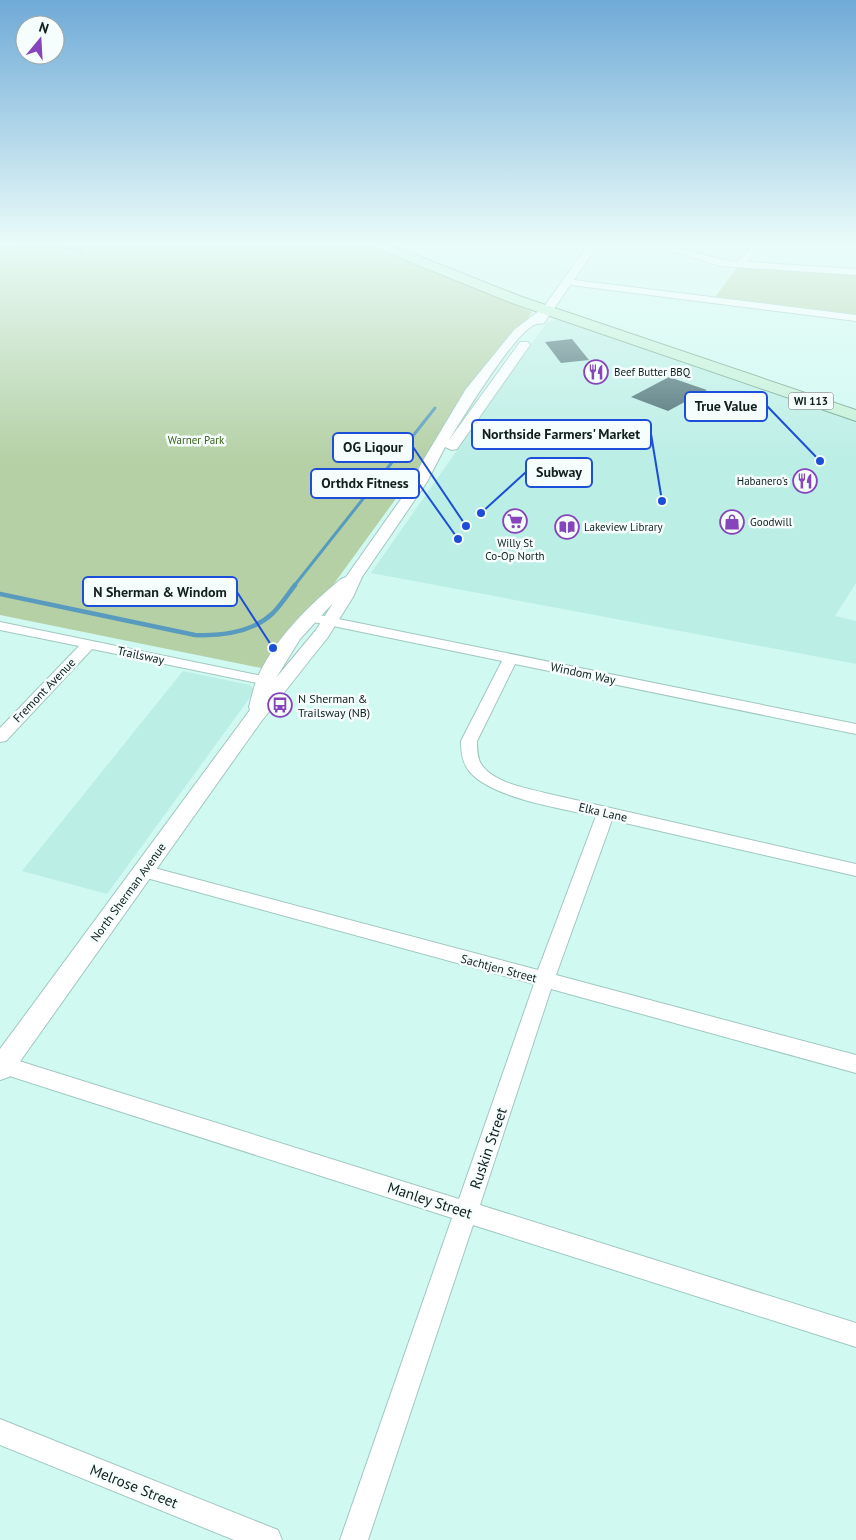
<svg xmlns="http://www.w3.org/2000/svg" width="856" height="1540" font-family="'PT Sans',sans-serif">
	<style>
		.built { fill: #bbeee5 }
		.green { fill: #b5d0a5 }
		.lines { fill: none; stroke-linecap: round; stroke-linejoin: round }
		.stream-far2 { stroke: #599bbe; stroke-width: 2.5 }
		.stream-far1 { stroke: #599bbe; stroke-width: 3 }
		.stream { stroke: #599bbe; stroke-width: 4.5 }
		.building { fill: #43686e }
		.minor-casing { stroke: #a0c7c0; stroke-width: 2 }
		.tertiary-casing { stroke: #a0c7c0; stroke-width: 2 }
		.primary-casing { stroke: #6ca286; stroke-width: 2 }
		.minor { fill: #fff; fill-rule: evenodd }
		.tertiary { fill: #fff; fill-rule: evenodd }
		.primary { fill: #c5f1d8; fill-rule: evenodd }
		.labels { text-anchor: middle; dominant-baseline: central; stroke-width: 5; stroke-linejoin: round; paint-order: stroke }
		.far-poi-label { font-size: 11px; fill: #10201d; stroke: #f6fefd; text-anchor: start }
		.shield { fill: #f6fefd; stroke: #556360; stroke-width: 1 }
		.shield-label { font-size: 11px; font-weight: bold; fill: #10201d }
		.far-park-label { font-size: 11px; fill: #3a6316; stroke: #f6fefd }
		.street-label { font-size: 12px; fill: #10201d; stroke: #f6fefd }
		.poi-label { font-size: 12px; fill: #10201d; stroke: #f6fefd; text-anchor: start }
		.near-street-label { font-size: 15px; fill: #10201d; stroke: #f6fefd }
		.leader { fill: none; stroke: #1d4ed8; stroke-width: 2 }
		.callout-dot { fill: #1d4ed8; stroke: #f6fefd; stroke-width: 2 }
		.callout { fill: #f6fefd; stroke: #1d4ed8; stroke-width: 2 }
		.callout-label { font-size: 14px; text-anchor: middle; font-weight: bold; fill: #10201d }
	</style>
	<rect width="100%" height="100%" fill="#d0f9f2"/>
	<g class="built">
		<polygon points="558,319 856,420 856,583 835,616 856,621 856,664 371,573 547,322"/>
		<polygon points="183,671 250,685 254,689 254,692 107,894 22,871"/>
	</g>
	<g class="green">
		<polygon points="0,245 372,245 532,312 271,670 0,615"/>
		<polygon points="737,268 856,274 856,314 715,297"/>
	</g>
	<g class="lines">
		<polyline class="stream-far2" points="20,246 61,247 83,251"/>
		<polyline class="stream-far1" points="294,586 435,408"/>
		<path class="stream" d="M0,594l195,41c27,1 57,-2 78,-22 8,-8 15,-19 22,-28"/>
	</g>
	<g class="building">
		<polygon points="572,339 589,360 561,363 545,342"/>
		<polygon points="669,377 707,390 668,411 631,397"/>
	</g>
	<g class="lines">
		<g class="minor-casing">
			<g id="minor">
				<path d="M653,245c29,-1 56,15 85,17l16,-17h8l-15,17 109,7v6l-136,-9z"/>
				<polygon points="566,279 856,315 856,321 563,284 562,282"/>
				<path d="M309,613l547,111v10l-341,-70 -38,77c0,8 0,16 4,23 13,19 44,24 64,29l311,71v12l-244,-56 -56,155 300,80v18l-305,-84 -71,216 376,118v24l-383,-122 -105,315h-28l112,-322 -452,-145v-16l3,-1 456,143 75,-215 -391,-107 -6,-1 -3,-5 3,-5 6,-1 395,105 58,-154c-34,-7 -105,-18 -127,-45 -7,-9 -8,-19 -8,-30l41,-80 -198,-41 -2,-3z"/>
				<polygon points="0,622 277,679 282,680 284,683 282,686 277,687 92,649 6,741 0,742 0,728 79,646 0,630"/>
				<polygon points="0,1419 278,1530 282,1540 234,1540 0,1445"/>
			</g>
		</g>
		<g class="tertiary-casing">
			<path id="tertiary" d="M588,245h10l-54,78c-2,1 -5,0 -7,1 -20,3 -76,97 -88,116l71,-98h8l2,3 -73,104 -5,1 -7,-3 -18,35 -65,95 -9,20 -25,40 -68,86 -251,354 -9,3v-31l250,-339 -1,-3c3,-11 5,-22 10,-33 19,-38 50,-69 82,-95l5,-2 67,-95 8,-18 45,-75 48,-59 30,-23zM333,603l-17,27 -40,48 24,-39z"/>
		</g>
		<g class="primary-casing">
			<polygon id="primary" points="374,245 391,245 522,297 856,410 856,421 512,303 376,248"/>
		</g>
		<use href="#minor" class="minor"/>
		<use href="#tertiary" class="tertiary"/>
		<use href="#primary" class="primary"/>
	</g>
	<linearGradient id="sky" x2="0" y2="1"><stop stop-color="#6faad7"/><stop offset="0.53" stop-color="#eafcf9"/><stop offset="1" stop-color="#eafcf9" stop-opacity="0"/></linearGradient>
	<rect width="856" height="460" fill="url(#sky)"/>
	<defs>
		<g id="restaurant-ring" transform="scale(1.25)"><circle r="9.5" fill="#f6fefd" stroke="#8645ba" stroke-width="1.5"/><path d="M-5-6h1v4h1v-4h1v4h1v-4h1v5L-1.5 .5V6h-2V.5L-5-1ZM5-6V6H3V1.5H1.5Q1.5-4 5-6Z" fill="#8645ba"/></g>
		<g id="supermarket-ring" transform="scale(1.25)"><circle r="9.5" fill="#f6fefd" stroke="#8645ba" stroke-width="1.5"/><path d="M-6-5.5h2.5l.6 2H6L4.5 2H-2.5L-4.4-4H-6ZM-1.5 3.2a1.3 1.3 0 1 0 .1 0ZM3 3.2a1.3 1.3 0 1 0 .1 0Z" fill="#8645ba"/></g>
		<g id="shop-ring" transform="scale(1.25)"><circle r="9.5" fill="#f6fefd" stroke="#8645ba" stroke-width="1.5"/><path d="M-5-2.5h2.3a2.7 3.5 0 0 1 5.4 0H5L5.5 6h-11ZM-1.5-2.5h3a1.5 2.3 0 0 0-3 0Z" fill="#8645ba"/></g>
		<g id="library-ring" transform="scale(1.25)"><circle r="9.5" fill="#f6fefd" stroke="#8645ba" stroke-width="1.5"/><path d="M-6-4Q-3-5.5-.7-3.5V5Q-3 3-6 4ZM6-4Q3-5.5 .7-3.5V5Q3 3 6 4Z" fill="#8645ba"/></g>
		<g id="bus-ring" transform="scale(1.25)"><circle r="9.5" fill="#f6fefd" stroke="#8645ba" stroke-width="1.5"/><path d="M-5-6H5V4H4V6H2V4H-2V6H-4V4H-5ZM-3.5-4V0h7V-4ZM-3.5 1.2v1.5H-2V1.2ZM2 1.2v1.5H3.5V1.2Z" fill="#8645ba"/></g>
	</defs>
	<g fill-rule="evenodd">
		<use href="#restaurant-ring" x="596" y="372"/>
		<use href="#restaurant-ring" x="805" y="481"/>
		<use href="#supermarket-ring" x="515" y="521"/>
		<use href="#shop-ring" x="732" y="522"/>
		<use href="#library-ring" x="567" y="527"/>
		<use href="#bus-ring" x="280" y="705"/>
	</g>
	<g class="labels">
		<g class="far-poi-label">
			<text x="614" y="372">Beef Butter BBQ</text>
			<text x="788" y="481" text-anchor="end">Habanero's</text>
			<text x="750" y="522">Goodwill</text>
			<text x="584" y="527">Lakeview Library</text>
			<text x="515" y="543" text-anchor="middle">Willy St<tspan x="515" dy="13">Co-Op North</tspan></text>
		</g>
		<rect class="shield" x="788.5" y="392.5" width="45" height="17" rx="4"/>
		<g class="shield-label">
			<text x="811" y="401">WI 113</text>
		</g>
		<g class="far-park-label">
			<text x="196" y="440">Warner Park</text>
		</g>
		<g class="street-label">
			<text transform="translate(141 655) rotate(12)">Trailsway</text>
			<text transform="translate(583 673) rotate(12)">Windom Way</text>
			<text transform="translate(44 690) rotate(-46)">Fremont Avenue</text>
			<text transform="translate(603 812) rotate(13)">Elka Lane</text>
			<text transform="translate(128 892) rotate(-54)">North Sherman Avenue</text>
			<text transform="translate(499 968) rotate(15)">Sachtjen Street</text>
		</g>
		<g class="poi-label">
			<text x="298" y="698">N Sherman &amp;<tspan x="298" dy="14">Trailsway (NB)</tspan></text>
		</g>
		<g class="near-street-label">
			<text transform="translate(488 1148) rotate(-71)">Ruskin Street</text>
			<text transform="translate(430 1200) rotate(18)">Manley Street</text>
			<text transform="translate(134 1486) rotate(22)">Melrose Street</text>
		</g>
	</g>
	<path class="leader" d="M820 461L767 406M662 501L651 434M466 526L413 447M481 513L526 472M458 539L419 484M273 648L237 592"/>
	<g class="callout-dot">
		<circle cx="820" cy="461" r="5"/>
		<circle cx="662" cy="501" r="5"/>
		<circle cx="466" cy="526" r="5"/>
		<circle cx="481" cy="513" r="5"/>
		<circle cx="458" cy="539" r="5"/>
		<circle cx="273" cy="648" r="5"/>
	</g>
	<g class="callout">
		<rect x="685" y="392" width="82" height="29" rx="5"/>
		<rect x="472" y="420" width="179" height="29" rx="5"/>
		<rect x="333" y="433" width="80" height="29" rx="5"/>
		<rect x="526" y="458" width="66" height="29" rx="5"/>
		<rect x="311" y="469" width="108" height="29" rx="5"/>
		<rect x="83" y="577" width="154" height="29" rx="5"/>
	</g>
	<g class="callout-label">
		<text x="726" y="411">True Value</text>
		<text x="561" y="439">Northside Farmers' Market</text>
		<text x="373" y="452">OG Liqour</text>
		<text x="559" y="477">Subway</text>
		<text x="365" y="488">Orthdx Fitness</text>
		<text x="160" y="597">N Sherman &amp; Windom</text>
	</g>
	<g transform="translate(40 40) rotate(18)"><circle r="24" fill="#f6fefd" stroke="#9aa5a3"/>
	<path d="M0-4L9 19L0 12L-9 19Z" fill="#8645ba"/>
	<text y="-8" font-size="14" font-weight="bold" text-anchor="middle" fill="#10201d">N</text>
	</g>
</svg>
